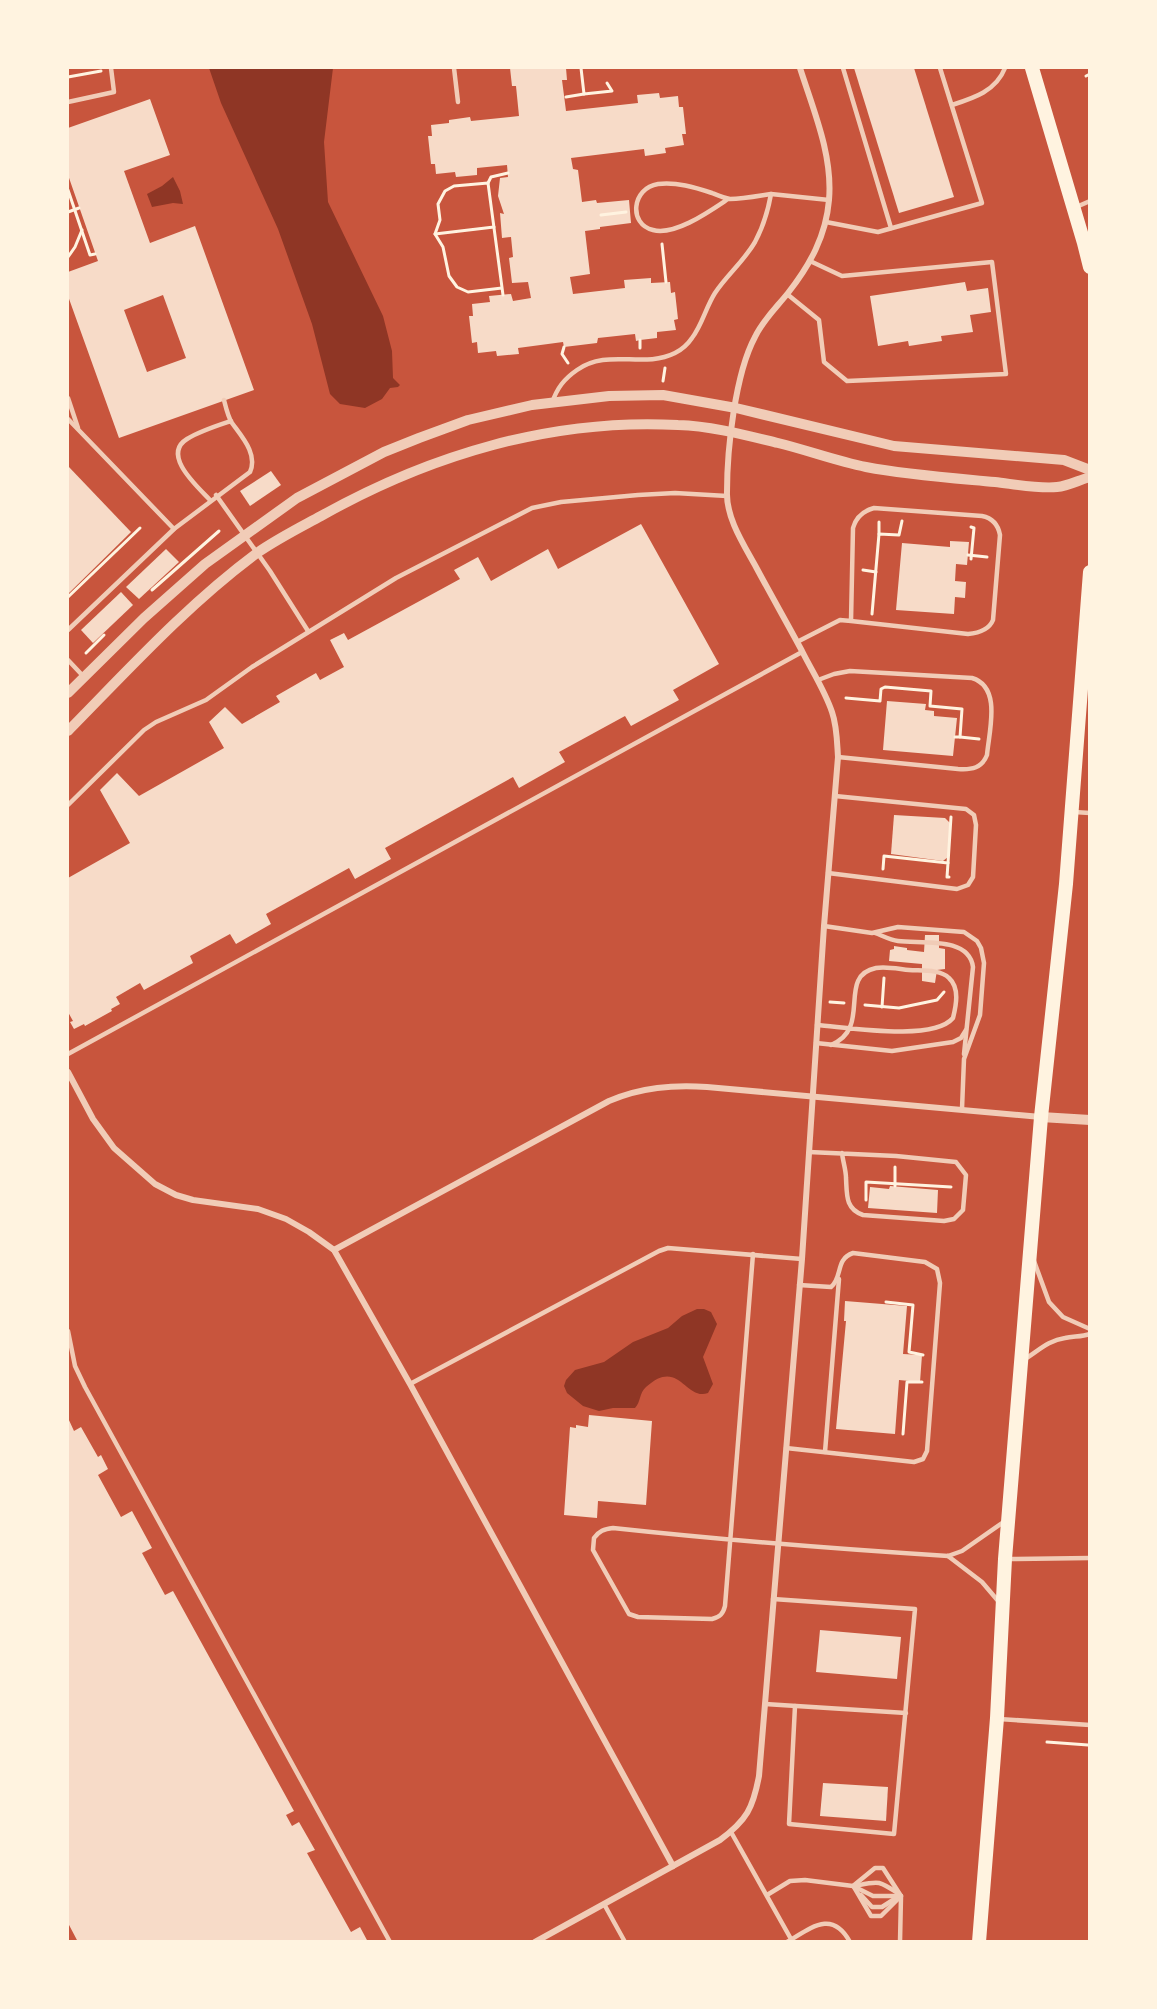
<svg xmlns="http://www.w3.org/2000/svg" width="1157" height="2009" font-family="'Roboto Serif',serif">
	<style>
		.water { fill: #8f3625 }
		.building { fill: #f7dbc8; fill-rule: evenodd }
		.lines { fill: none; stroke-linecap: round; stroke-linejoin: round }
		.path { stroke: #fff3e0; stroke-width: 3 }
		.service { stroke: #f1ccb7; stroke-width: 4.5 }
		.minor { stroke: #f1ccb7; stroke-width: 6 }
		.tertiary { stroke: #f1ccb7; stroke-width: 10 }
		.primary { stroke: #fff3e0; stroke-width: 14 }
	</style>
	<rect width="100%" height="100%" fill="#c8553d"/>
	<g class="water">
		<polygon points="209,68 333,68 324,142 328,202 383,316 392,351 393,378 400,385 398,387 390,388 382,399 365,408 340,404 330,394 312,324 278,229 221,103"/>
		<polygon points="173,177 180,191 183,204 173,203 152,207 147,194 162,186"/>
		<path d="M697,1309h7l7,3 6,12 -14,33 10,27 -5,9c-23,8 -29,-36 -62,-6 -7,6 -5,15 -11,21h-22l-14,3 -16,-5 -16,-13 -3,-7 2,-6 9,-10 29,-8 29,-20 35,-14 14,-12z"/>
	</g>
	<g class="building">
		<polygon points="510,68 566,68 567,80 562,80 566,111 638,103 637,95 659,93 660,98 678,96 679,107 683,107 686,134 682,134 684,145 665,148 666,153 645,156 644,149 571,158 573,169 578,170 582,202 596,200 597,203 629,200 631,223 600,227 600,229 585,231 590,274 570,277 573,294 625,288 624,280 651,278 651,283 670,282 671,293 675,292 678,319 674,320 676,330 657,332 657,338 640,340 636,341 635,334 598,338 597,343 564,347 563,342 518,348 519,354 497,356 496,351 478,353 477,342 472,343 469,316 473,316 472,304 490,302 489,296 511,294 513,301 531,298 528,282 512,283 509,258 513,257 511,237 502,238 500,213 504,214 498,196 500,178 508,177 507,165 477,168 477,175 456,177 455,172 436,174 435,164 431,164 428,136 432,136 431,125 449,123 449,120 470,117 471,121 519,116 516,86 512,86"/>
		<polygon points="854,68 914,68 954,197 899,213"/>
		<path d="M150,99l20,56 -46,16 26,72 45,-17 59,164 -135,48 -51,-142v-24l30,-11 -30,-86v-47zM163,295l23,63 -39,14 -23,-62z"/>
		<polygon points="965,282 967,291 988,288 991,312 970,315 973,332 941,336 942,341 909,346 908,341 878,346 870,296"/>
		<polygon points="68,466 131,532 68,594"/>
		<polygon points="271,471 281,485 250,506 240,491"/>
		<polygon points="641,524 719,664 673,690 679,700 631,726 625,716 559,752 565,762 519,788 513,777 385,848 391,859 355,879 349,868 266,914 271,924 236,944 230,934 190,956 193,963 144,990 140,983 116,997 120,1004 111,1009 112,1011 85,1026 84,1024 74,1029 70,1022 73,1021 68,1012 68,878 130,843 100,790 117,773 139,796 224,748 209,722 225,707 242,724 280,702 276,696 316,673 320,680 344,667 330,640 344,633 348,640 460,579 454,570 478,557 491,581 548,549 558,569"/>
		<polygon points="950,541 969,542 967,565 956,564 955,581 966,582 965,598 955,597 954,614 896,610 902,543 950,547"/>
		<polygon points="166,549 179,562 139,599 126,587"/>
		<polygon points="121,592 133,605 93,643 81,630"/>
		<polygon points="887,701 926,704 925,710 934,711 934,716 957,718 953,756 883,750"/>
		<polygon points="894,815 945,818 950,823 948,857 943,861 891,854"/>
		<polygon points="925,935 939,935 939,948 945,949 945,969 937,970 935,983 922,981 922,964 889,961 890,950 894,949 894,946 907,948 907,950 924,952"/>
		<polygon points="890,1186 938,1190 937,1213 868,1208 870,1187 889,1189"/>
		<polygon points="845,1301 907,1306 903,1354 922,1355 920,1382 899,1380 895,1434 836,1429 846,1321 844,1321"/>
		<polygon points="589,1415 652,1421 646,1505 598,1501 597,1518 564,1515 570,1427 576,1428 576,1425 588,1427"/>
		<polygon points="68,1418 74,1431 81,1427 98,1457 101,1455 108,1469 98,1475 121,1517 132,1511 152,1548 142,1553 165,1595 173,1591 294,1811 286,1815 292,1826 299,1822 315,1850 307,1853 351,1932 360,1927 368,1942 78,1942 68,1923"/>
		<polygon points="820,1630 901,1637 897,1679 816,1672"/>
		<polygon points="823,1783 888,1787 886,1821 820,1816"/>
	</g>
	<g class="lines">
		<g class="path">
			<polyline points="581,68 584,94 612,91 607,83"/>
			<polyline points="1086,76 1090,74"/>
			<polyline points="68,77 101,71"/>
			<polyline points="566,97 584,94"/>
			<polyline points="488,183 491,177 508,173"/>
			<polyline points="68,190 90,255 95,254"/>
			<polyline points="68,212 79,208"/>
			<polyline points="601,215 626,212"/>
			<polyline points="435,234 494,227"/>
			<polyline points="662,244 666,282"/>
			<polyline points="68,257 75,247 82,230"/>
			<polyline points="502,288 468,292 457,287 449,276 443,247 435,234 440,220 438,204 445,191 454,186 488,183 503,295"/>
			<polyline points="640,340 640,348"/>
			<polyline points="564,347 562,354 568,363"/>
			<polyline points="663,381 665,368"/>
			<polyline points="879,534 879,522"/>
			<polyline points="968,555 987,557"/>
			<polyline points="971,559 974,528 971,527"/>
			<polyline points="863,570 876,572"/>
			<polyline points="152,590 219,531"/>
			<polyline points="68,597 140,528"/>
			<polyline points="872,614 879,534 899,535 902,521"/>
			<polyline points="86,653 104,635"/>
			<polyline points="846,698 880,701 881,689 885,687 931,691 930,706 962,709 960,737 955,737"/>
			<polyline points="960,737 979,739"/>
			<polyline points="948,863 951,817"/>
			<polyline points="883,869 884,856 948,863 947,877 949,877"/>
			<polyline points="830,1002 844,1003"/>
			<polyline points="865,1005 899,1008 937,1000 944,992"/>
			<polyline points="882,1007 884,978"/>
			<polyline points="895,1186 895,1167"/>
			<polyline points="866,1200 866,1182 951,1187"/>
			<polyline points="886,1302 913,1305 909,1352 923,1355"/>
			<polyline points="903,1434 907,1382 922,1382"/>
			<polyline points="1047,1742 1088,1745"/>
		</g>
		<g class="service">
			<polyline points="454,68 458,102"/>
			<polyline points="843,68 891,228"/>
			<polyline points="68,102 114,92 111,68"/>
			<path d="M952,105c22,-7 44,-14 53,-37"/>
			<path d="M728,199c-18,12 -53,37 -75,31 -25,-6 -21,-42 5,-46 19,-2 36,3 54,9 5,2 12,5 18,6 13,0 28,-3 41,-5"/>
			<polyline points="1074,208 1090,201"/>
			<polyline points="826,222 878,232 982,203 940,68"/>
			<polyline points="787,294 819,320 824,362 847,381 1006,374 992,262 842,276 810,261"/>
			<polyline points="68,398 78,428"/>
			<path d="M552,403c5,-15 12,-24 25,-33 31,-22 66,-1 98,-17 6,-3 13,-9 17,-15 10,-13 14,-31 23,-45 12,-18 29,-32 40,-51 8,-15 13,-31 16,-48l58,6"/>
			<polyline points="68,419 174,529"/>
			<polyline points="216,495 270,571 308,631"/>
			<path d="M210,500c-12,-13 -49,-45 -23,-61 13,-8 29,-13 44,-18"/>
			<path d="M68,630l106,-101 76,-57c8,-18 -8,-35 -18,-49 -4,-6 -6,-15 -8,-23"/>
			<path d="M797,642l43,-22 11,1 117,13c11,-1 21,-4 25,-14l7,-85c-2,-11 -8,-17 -18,-19l-108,-8c-11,3 -18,9 -21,20l-2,93"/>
			<polyline points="68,660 84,677"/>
			<path d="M818,680l16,-6 16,-3 122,7c30,9 17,53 15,77 -5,13 -15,15 -29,14l-120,-12"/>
			<polyline points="68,805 144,730 156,722 206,700 252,667 396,578 532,508 561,502 638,495 675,493 727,496"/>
			<polyline points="1074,812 1090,813"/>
			<polyline points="828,873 957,889 968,885 973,877 976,825 974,815 966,809 835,796"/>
			<polyline points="824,926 872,933 898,927 964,932 977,941 981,948 984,963 980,1015 964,1059 962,1109"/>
			<path d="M875,933c8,3 15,7 23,8 23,3 71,-5 75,26l-9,87"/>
			<path d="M817,1025c29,2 116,17 136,-7 3,-12 7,-30 -4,-40 -9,-9 -28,-7 -40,-8 -10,-1 -23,-4 -33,-2 -40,8 -3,60 -45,77"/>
			<polyline points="816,1043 892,1051 953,1042 961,1038 966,1030"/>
			<polyline points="68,1054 802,652"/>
			<path d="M809,1152l87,4 60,6 10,13 -3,35 -9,9 -10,2 -81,-6c-18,-6 -16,-21 -17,-37 0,-8 -3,-16 -4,-25"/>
			<path d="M753,1254c-9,118 -19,235 -28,352 -2,8 -5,11 -13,13l-74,-2 -9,-3 -36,-64 1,-12c5,-7 10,-9 19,-10 111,12 223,21 335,28l14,-5 43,-30"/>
			<polyline points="1034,1261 1049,1302 1063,1317 1090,1329"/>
			<polyline points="68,1331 75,1366 85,1387 390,1942"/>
			<path d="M1025,1359c13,-8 24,-19 40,-21 8,-2 16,-1 25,-4"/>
			<polyline points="410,1384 659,1251 668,1248 802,1259"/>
			<path d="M786,1448l128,14 9,-3 4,-8 13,-168 -3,-14 -12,-7 -72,-9c-18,6 -10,24 -22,34l-32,-2"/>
			<polyline points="825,1452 839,1279"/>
			<polyline points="948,1556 982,1582 999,1602"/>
			<polyline points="1008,1559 1090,1558"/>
			<polyline points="773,1599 915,1609 894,1834 789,1824 795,1706"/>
			<polyline points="765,1704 906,1713"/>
			<polyline points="999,1719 1090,1725"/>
			<polyline points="731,1832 791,1939"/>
			<polyline points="853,1886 875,1868 883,1868 901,1896 900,1942"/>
			<path d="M855,1886c24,-5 23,-6 44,8"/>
			<polyline points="854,1887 871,1916 881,1916 901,1896"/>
			<polyline points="767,1895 790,1881 805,1880 853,1886 873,1896 901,1896"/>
			<polyline points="861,1895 872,1907 882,1907 896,1898"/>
			<polyline points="604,1904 625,1942"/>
			<path d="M787,1942c24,-14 45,-33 63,0"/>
		</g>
		<g class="minor">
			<polyline points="68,1072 93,1119 114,1148 155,1184 176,1195 193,1200 258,1209 286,1219 309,1232 334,1250 410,1384 673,1866"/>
			<path d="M334,1250l275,-149c33,-14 63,-16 98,-14l334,30"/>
			<path d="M535,1942l185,-102c27,-20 33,-32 39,-64l43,-517 22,-333 14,-169c-1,-15 -1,-31 -6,-45 -7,-21 -20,-41 -30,-61 -15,-28 -31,-56 -46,-84 -12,-22 -30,-49 -29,-75 0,-42 8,-118 28,-155 8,-17 21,-29 33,-44 22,-28 38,-57 41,-93 4,-45 -16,-91 -29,-132"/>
		</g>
		<g class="tertiary">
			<polyline points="68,693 144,618 205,564 297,498 384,452 419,438 468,420 532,405 609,396 663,395 736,408 894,446 1064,460 1090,470"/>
			<path d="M68,731c60,-61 119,-126 189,-178 20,-14 42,-25 64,-37 109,-61 231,-98 357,-91 34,1 67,10 100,18 29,7 58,18 88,24 42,8 86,11 129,15 18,2 44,7 62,5 11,-1 22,-7 33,-10"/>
			<polyline points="1041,1117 1090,1120"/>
		</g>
		<g class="primary">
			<polyline points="1032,68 1084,243 1090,267"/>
			<polyline points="979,1942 997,1718 1005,1559 1041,1117 1066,884 1090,572"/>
		</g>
	</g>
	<rect width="1157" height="2009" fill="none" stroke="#fff3e0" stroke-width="138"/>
</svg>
